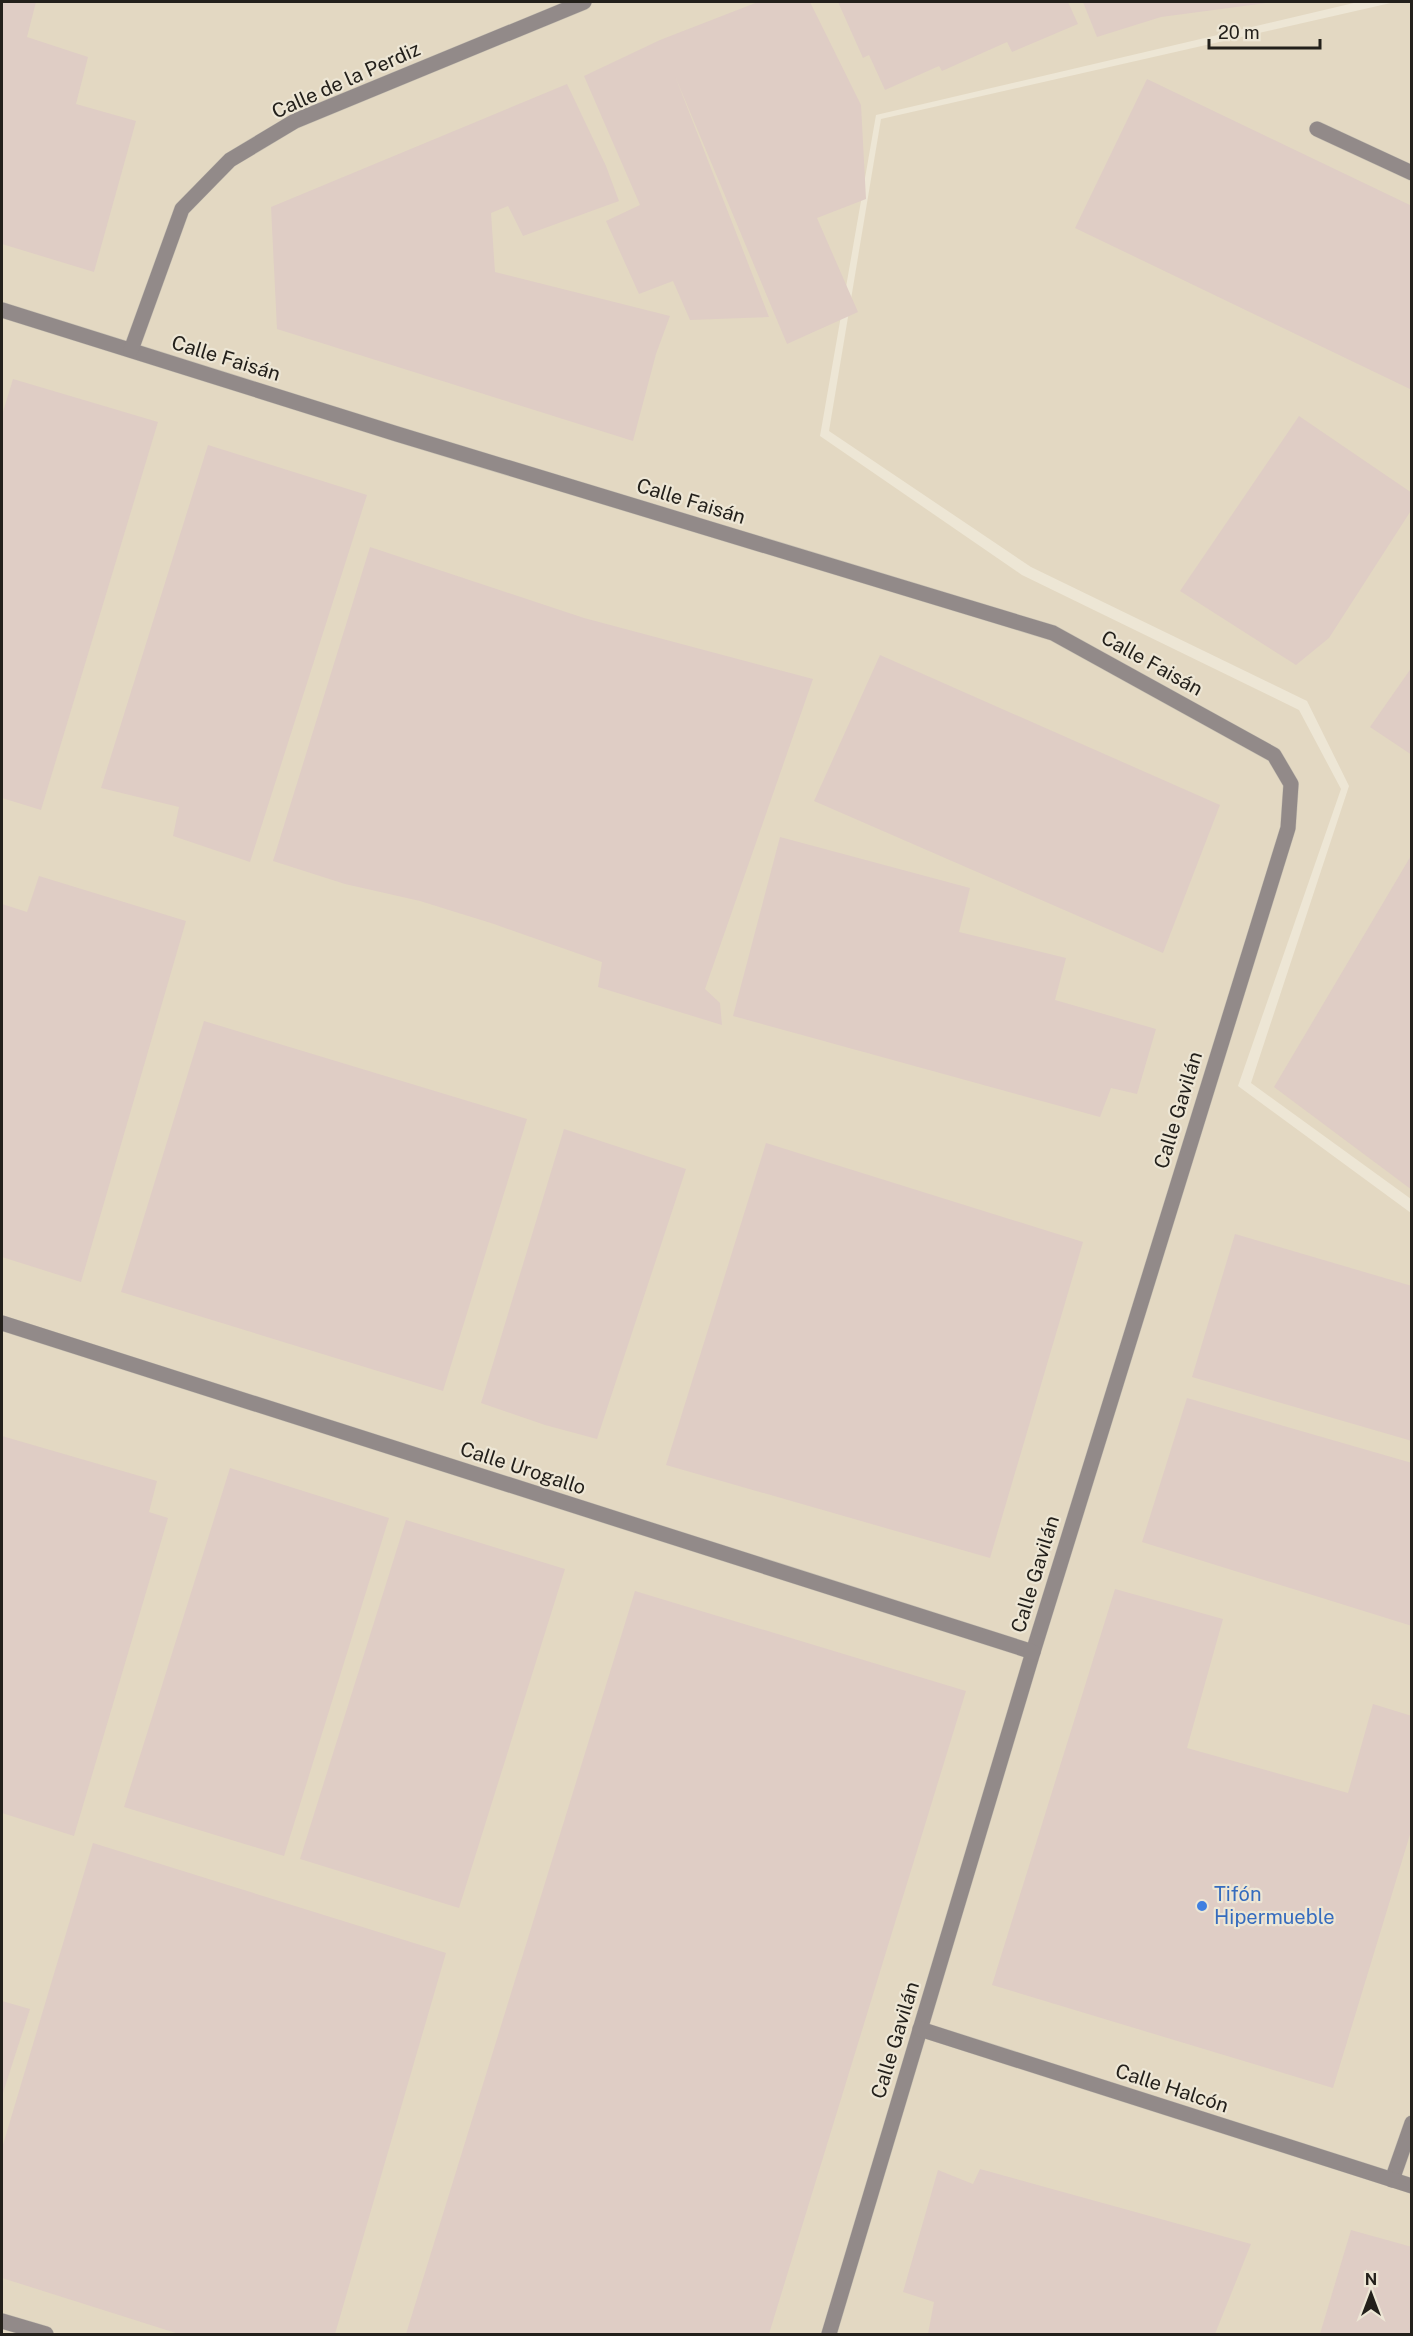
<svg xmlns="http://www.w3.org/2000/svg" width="1413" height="2336" font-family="'Public Sans',sans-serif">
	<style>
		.built { fill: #e3d8c2 }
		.building { fill: #dfcdc5 }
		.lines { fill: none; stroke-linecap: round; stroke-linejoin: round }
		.lane-casing { stroke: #c9c2b4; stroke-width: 16 }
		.street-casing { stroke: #c9c2b4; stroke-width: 16 }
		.lane { stroke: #928a89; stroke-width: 15 }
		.street { stroke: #928a89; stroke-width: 15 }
		.shop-dot { fill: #3f7fe0; stroke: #ede6d5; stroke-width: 2 }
		.labels { text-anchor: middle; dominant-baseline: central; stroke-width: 4.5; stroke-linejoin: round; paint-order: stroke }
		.street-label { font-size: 20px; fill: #23201b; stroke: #ede6d5 }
		.shop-label { font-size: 20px; fill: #366cbe; stroke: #ede6d5; text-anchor: start }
	</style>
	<rect width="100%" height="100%" fill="#ede6d5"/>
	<g class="built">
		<polygon points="2,2 1358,2 876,115 820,436 1022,575 1299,710 1341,789 1238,1086 1411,1213 1411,2334 2,2334"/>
		<polygon points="1395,2 1411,2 1411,1199 1251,1083 1349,786 1307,701 1031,567 829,431 881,119"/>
	</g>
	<g class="building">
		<polygon points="2,2 36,2 27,37 88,57 76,104 136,121 94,272 2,244"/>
		<polygon points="758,2 810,2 861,105 866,199 817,218 858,312 787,344 675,76 769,317 690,320 673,281 639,294 606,221 640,205 584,76 660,40"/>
		<polygon points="838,2 1068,2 1078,24 1012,52 1007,42 942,71 939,66 885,90 869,55 863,58"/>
		<polygon points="1083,2 1273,2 1161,17 1097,37"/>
		<polygon points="1147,79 1412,206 1412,390 1075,228"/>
		<polygon points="567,84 606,166 619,201 523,236 508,206 491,213 495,272 670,316 656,354 633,441 277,329 271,207"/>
		<polygon points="13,379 158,422 41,810 2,798 2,415"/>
		<polygon points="1299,416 1412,493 1412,509 1329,638 1296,665 1180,591"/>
		<polygon points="208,445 367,495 250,862 173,836 179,807 101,788"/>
		<polygon points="370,547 584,618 813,679 705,989 720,1003 722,1025 598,987 602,962 494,924 420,901 345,884 273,861"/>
		<polygon points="880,655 1220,805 1163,953 814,801"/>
		<polygon points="1412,667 1412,755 1370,727"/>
		<polygon points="780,837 970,888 959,932 1066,958 1055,1000 1156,1029 1137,1094 1111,1088 1100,1117 733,1016"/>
		<polygon points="1412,854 1412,1190 1274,1087"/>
		<polygon points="39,876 186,921 81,1282 2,1257 2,904 27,912"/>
		<polygon points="204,1021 527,1119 443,1391 121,1292"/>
		<polygon points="564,1129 686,1169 597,1439 545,1425 481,1403"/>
		<polygon points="766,1143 1083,1242 990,1558 666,1465"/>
		<polygon points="1235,1234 1412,1286 1412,1441 1192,1377"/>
		<polygon points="1187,1398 1412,1463 1412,1626 1142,1542"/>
		<polygon points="2,1436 157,1481 149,1512 168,1518 74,1836 2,1813"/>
		<polygon points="230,1468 389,1518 284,1856 124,1807"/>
		<polygon points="406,1520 565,1569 459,1908 300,1859"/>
		<polygon points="1115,1589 1223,1619 1187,1748 1348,1793 1373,1704 1412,1716 1412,1828 1333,2088 992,1985"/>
		<polygon points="635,1591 966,1691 769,2334 406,2334"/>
		<polygon points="93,1843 446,1953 335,2334 179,2334 2,2278 2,2148"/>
		<polygon points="2,2001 30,2009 2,2096"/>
		<polygon points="980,2169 1251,2244 1215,2334 928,2334 934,2302 903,2292 938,2170 973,2184"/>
		<polygon points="1351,2230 1412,2247 1412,2334 1320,2334"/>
	</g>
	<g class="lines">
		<g class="lane-casing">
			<polyline id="lane" points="1392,2180 1412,2123"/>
		</g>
		<g class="street-casing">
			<g id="street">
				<polyline points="1317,129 1412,173"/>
				<polyline points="2,310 397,434 1053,633 1274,755 1291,784 1288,828 1033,1652 829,2334"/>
				<polyline points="131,350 182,209 230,160 295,121 584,2"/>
				<polyline points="2,1323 1033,1652"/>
				<polyline points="920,2029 1412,2186"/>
				<polyline points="2,2321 46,2334"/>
			</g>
		</g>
		<use href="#lane" class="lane"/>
		<use href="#street" class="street"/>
	</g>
	<circle class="shop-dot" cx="1202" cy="1906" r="6"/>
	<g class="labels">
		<g class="street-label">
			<text transform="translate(346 80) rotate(-24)">Calle de la Perdiz</text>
			<text transform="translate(226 358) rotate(17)">Calle Faisán</text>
			<text transform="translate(691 501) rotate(17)">Calle Faisán</text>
			<text transform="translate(1152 663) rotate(29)">Calle Faisán</text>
			<text transform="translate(1178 1110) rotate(-73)">Calle Gavilán</text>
			<text transform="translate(523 1468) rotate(18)">Calle Urogallo</text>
			<text transform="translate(1035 1574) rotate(-73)">Calle Gavilán</text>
			<text transform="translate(895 2040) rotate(-73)">Calle Gavilán</text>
			<text transform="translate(1172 2088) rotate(18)">Calle Halcón</text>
		</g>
		<g class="shop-label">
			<text x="1214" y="1894">Tifón<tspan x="1214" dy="23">Hipermueble</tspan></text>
		</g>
	</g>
	<rect width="1413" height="2336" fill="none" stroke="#23201b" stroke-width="6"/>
	<g transform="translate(1371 2294)" stroke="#ede6d5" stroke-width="4.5" paint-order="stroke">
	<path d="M0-4.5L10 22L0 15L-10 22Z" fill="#23201b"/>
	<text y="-9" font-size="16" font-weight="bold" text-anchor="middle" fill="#23201b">N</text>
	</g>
	<path d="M1209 39v9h111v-9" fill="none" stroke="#23201b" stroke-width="3"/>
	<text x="1218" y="39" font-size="18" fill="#23201b" stroke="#ede6d5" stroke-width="4.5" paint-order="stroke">20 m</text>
</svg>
